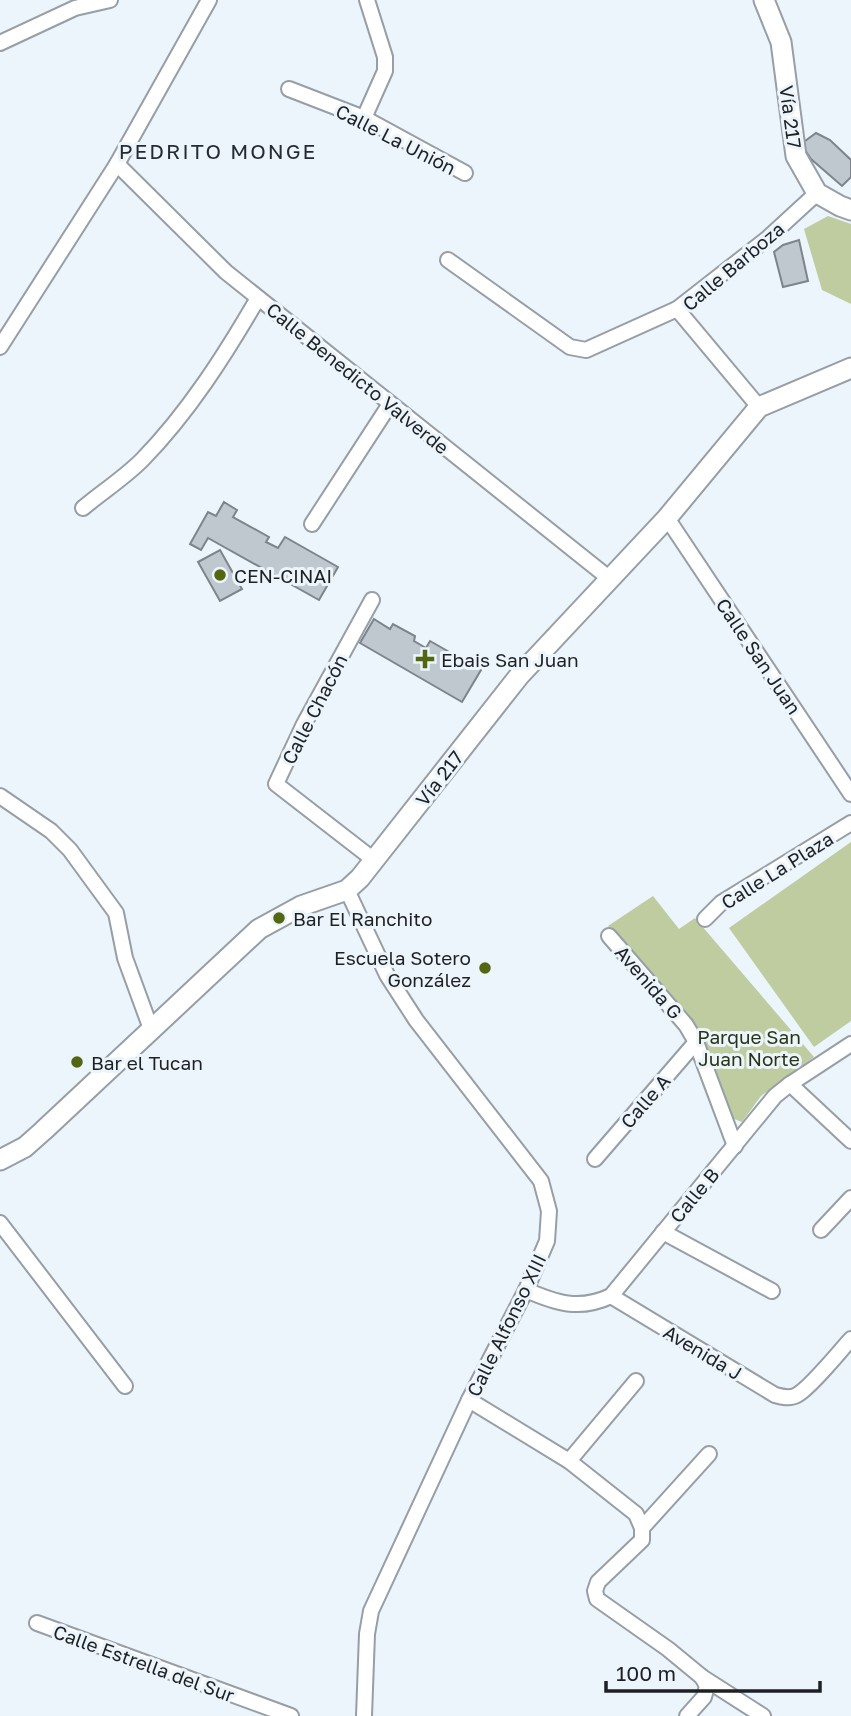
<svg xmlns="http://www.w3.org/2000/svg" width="851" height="1716" font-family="'Golos Text',sans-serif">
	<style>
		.green { fill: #becc9f }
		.building { fill: #c0c8cf; stroke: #7d848b; stroke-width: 2 }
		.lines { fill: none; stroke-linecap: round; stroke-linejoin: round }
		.minor-casing { stroke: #979ea6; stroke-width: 18 }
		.secondary-casing { stroke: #979ea6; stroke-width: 23 }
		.minor { stroke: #fff; stroke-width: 14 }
		.secondary { stroke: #fff; stroke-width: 19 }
		.poi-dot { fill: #536611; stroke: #ecf4fc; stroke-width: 2.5 }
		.labels { text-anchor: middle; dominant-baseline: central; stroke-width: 6; stroke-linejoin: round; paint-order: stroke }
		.street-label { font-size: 19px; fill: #1e2123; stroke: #ecf4fc }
		.poi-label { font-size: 19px; fill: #1e2123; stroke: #ecf4fc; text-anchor: start }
		.park-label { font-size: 19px; fill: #2a3312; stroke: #ecf4fc }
		.neighbourhood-label { font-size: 21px; letter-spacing: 2px; fill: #252b31; stroke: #ecf4fc }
	</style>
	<rect width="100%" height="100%" fill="#ecf4fc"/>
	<g class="green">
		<polygon points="828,216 851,224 851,304 822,290 804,229"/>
		<polygon points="851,842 851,1021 814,1047 729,928"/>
		<polygon points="653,896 679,929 695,918 814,1057 761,1096 742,1122 729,1117 680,1010 608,926"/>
	</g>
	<g class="building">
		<polygon points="816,133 830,140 851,160 851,177 842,186 811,159 801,144"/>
		<polygon points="799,240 808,281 783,287 774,252 783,245"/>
		<polygon points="224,502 237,510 233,517 269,537 266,542 278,548 285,537 338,567 319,600 208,538 201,550 190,544 208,512 216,516"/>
		<polygon points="220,550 242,589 220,601 198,562"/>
		<polygon points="374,619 390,629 393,624 415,636 414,641 426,648 430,641 481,670 462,702 360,643"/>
	</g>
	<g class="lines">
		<g class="minor-casing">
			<g id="minor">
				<polyline points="0,43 75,8 110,0"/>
				<polyline points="289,89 364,118 465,173"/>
				<polyline points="364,118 385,71 385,57 367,0"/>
				<polyline points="117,164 226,272 610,579"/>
				<polyline points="448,260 570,347 586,350 677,309"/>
				<polyline points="0,347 117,164 209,0"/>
				<polyline points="759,407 677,309 768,238 817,193"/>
				<path d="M83,508c19,-16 41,-30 59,-48 46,-47 83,-105 116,-162"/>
				<polyline points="667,518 851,794"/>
				<polyline points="312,524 390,404"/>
				<polyline points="372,600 304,724 276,784 374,860"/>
				<polyline points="0,796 51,831 70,850 116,913 125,958 151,1029"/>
				<polyline points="347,890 387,975 416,1020 541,1181 549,1211 547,1241 526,1290 469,1400 371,1611 367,1634 364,1716"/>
				<polyline points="705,919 721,903 851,823"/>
				<polyline points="609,936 686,1025 696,1042 735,1146"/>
				<polyline points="790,1084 851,1141"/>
				<polyline points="595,1159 696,1042"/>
				<polyline points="0,1223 125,1386"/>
				<polyline points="821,1230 851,1198"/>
				<polyline points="663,1232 772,1291"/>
				<path d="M526,1290c30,13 53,21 85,6l164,-200 15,-12 61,-40"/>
				<path d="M611,1296l164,99c7,2 15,4 22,0 14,-8 42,-43 54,-56"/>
				<polyline points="469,1400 569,1461 636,1514 642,1528 642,1540 598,1582 595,1591 597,1599 668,1649 702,1677 763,1716"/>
				<polyline points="569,1461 636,1381"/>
				<polyline points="642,1528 709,1454"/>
				<polyline points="37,1623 291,1716"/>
				<polyline points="687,1716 704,1697 707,1686 702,1677"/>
			</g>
		</g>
		<g class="secondary-casing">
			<g id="secondary">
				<polyline points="764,0 781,42 796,156 817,193 840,206 851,210"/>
				<polyline points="0,1160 25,1147 43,1131 259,929 301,906 347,890 360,878 519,676 667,518 759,407 851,368"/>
			</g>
		</g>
		<use href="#minor" class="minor"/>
		<use href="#secondary" class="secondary"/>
	</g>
	<g class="poi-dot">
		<circle cx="220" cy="575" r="7"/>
		<path d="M421.5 648.5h7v7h7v7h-7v7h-7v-7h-7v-7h7z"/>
		<circle cx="279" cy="918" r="7"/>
		<circle cx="485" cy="968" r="7"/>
		<circle cx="77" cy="1062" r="7"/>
	</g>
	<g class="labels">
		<g class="street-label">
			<text transform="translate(791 117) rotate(82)">Vía 217</text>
			<text transform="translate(396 139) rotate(27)">Calle La Unión</text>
			<text transform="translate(733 266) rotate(-40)">Calle Barboza</text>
			<text transform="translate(358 378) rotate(39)">Calle Benedicto Valverde</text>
			<text transform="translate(759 656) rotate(56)">Calle San Juan</text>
			<text transform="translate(314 709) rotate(-63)">Calle Chacón</text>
			<text transform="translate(439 778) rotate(-52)">Vía 217</text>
			<text transform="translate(777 870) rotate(-32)">Calle La Plaza</text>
			<text transform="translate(649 982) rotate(49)">Avenida G</text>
			<text transform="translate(645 1101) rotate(-49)">Calle A</text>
			<text transform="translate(694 1195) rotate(-50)">Calle B</text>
			<text transform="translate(506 1325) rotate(-64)">Calle Alfonso XIII</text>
			<text transform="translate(703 1352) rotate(31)">Avenida J</text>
			<text transform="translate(144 1663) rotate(20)">Calle Estrella del Sur</text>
		</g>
		<g class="poi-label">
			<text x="234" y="575">CEN-CINAI</text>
			<text x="441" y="659">Ebais San Juan</text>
			<text x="293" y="918">Bar El Ranchito</text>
			<text x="471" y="957" text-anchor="end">Escuela Sotero<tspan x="471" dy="22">González</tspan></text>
			<text x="91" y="1062">Bar el Tucan</text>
		</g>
		<g class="park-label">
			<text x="749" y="1036">Parque San<tspan x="749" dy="22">Juan Norte</tspan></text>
		</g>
		<g class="neighbourhood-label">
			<text x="218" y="151">PEDRITO MONGE</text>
		</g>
	</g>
	<path d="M606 1681v10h214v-10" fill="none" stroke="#1e2123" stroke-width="3.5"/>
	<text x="616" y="1681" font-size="21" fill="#1e2123" stroke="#ecf4fc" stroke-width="5" paint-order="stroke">100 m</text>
</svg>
